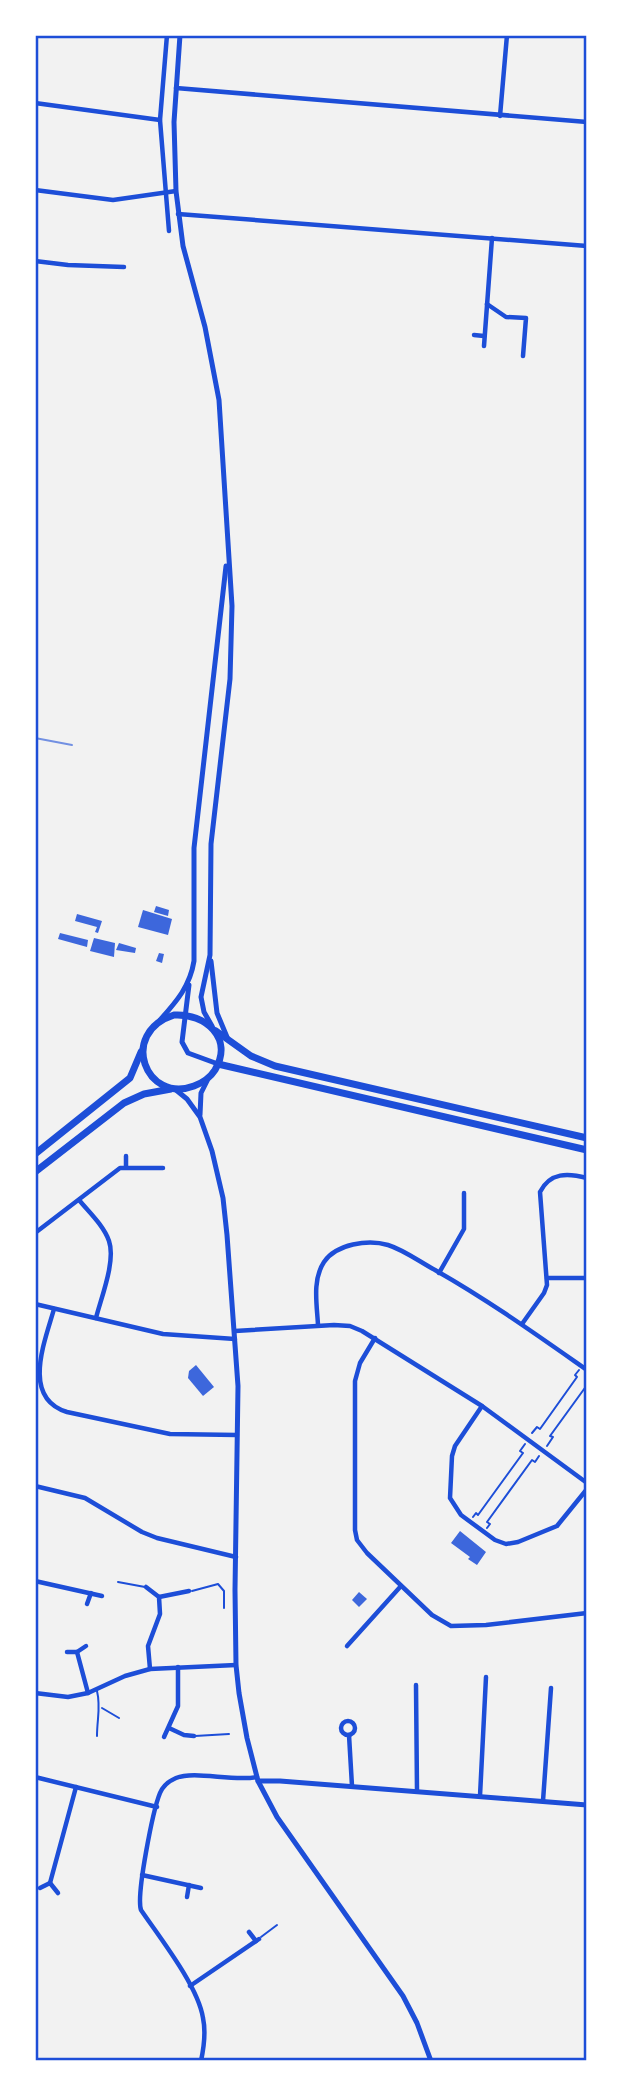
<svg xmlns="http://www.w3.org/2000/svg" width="622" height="2096" font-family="'Roboto Serif',serif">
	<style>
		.building { fill: #3d67dc }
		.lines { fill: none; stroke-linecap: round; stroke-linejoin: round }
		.path { stroke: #1d4ed8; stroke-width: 2 }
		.service { stroke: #1d4ed8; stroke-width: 2 }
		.minor { stroke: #1d4ed8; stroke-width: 4.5 }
		.tertiary { stroke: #1d4ed8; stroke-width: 5 }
		.secondary { stroke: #1d4ed8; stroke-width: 5 }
		.trunk { stroke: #1d4ed8; stroke-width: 7 }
		.tram { stroke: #7290e2; stroke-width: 2 }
		.neatline { fill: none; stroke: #1d4ed8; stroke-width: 2.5 }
	</style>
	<rect width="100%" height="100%" fill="#f2f2f2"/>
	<g class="building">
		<polygon points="156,906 169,910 168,916 154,912"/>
		<polygon points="143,910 172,919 168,935 138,927"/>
		<polygon points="77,914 102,921 98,933 95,932 97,927 75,921"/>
		<polygon points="60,933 88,940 87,947 58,939"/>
		<polygon points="94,938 115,943 114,957 90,951"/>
		<polygon points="119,943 136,948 135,953 116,950"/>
		<polygon points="159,953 164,954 162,963 156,961"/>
		<polygon points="196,1365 214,1387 203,1396 188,1378 189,1371"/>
		<polygon points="460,1531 486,1552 477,1565 468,1559 470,1557 451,1543"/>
		<polygon points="359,1592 367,1599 359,1607 352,1600"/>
	</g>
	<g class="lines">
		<g class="path">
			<polyline points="532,1433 537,1427 540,1429 577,1377 575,1375 579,1370"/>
			<polyline points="547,1446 553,1437 550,1436 587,1385"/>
			<polyline points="473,1517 476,1513 478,1515 523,1453 520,1451 525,1444"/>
			<polyline points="487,1528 490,1524 487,1522 532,1460 535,1462 539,1456"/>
		</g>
		<g class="service">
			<polyline points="118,1582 145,1587"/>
			<polyline points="192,1591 218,1584 224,1591 224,1608"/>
			<polyline points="102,1708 119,1718"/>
			<path d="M97,1736c0,-17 4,-29 0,-45"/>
			<polyline points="195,1736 229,1734"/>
			<polyline points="261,1937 277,1925"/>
		</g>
		<g class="minor">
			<polyline points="167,35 160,120 169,231"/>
			<polyline points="176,88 587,122"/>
			<polyline points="35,103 160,120"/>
			<polyline points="500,116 507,35"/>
			<polyline points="35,190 113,200 176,191"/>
			<polyline points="178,214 587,246"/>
			<polyline points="35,261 68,265 124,267"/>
			<polyline points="487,304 506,317 526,318 523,356"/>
			<polyline points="474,335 484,336"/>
			<polyline points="484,346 492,238"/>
			<polyline points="126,1156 126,1166"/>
			<path d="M79,1200c10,12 25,26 30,41 7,20 -8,57 -13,77"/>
			<polyline points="35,1233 120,1168 163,1168"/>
			<polyline points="439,1273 464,1229 464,1193"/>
			<polyline points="547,1278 587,1278"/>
			<polyline points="35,1304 163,1334 235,1339"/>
			<path d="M54,1309c-9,32 -33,89 13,103l103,22 67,1"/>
			<path d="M522,1324l22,-31 3,-8 -7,-93c10,-20 28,-19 47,-14"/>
			<path d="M318,1325c-1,-20 -6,-45 6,-63 12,-18 44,-23 64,-17 16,5 32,17 47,25 53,30 102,65 152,100"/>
			<polyline points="235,1331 334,1325 350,1326 362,1331 482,1406 587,1483"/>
			<polyline points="375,1338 360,1363 355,1381 355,1530 357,1540 367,1553 432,1615 451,1626 486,1625 587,1613"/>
			<polyline points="482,1406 455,1446 452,1456 450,1498 461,1515 495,1540 506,1544 518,1542 557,1526 587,1489"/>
			<polyline points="35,1486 85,1498 142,1532 157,1538 236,1557"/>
			<polyline points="35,1581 102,1596"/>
			<polyline points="146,1587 159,1597 160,1614 148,1646 150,1669"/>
			<polyline points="159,1597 189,1591"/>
			<polyline points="87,1604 91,1593"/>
			<polyline points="347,1646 401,1586"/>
			<polyline points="67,1652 77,1652 86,1646"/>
			<polyline points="77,1652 88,1693"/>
			<polyline points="416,1685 417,1791"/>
			<polyline points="35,1693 68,1697 88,1693 125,1676 150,1669 236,1665"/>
			<circle cx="348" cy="1728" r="7"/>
			<polyline points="169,1728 184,1735 194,1736"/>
			<polyline points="349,1735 352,1786"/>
			<polyline points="164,1737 178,1706 178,1667"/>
			<polyline points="35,1777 157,1807"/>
			<polyline points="480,1796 486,1677"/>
			<polyline points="543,1801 551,1688"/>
			<polyline points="142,1875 201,1888"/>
			<polyline points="50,1883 76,1787"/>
			<polyline points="40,1888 50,1883 58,1893"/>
			<polyline points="187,1897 189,1885"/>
			<polyline points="249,1932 256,1941"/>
			<polyline points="190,1986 259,1939"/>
			<path d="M201,2061c3,-14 5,-29 2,-43 -5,-32 -43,-80 -62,-108 -5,-15 12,-100 19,-117 3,-7 9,-12 16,-15 19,-8 56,4 81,-1"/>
		</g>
		<polyline class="tertiary" points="258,1781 280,1781 587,1805"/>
		<g class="secondary">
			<polyline points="180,35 174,122 176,191 183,246 205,327 219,400 232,606 230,679 211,844 210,955 201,997 204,1012 212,1026"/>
			<polyline points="211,961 217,1013 227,1037"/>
			<polyline points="189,985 182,1042 188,1053 218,1064"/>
			<path d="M160,1020c17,-19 30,-34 34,-59v-113l32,-282"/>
			<polyline points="176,1090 187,1099 200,1117 212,1151 223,1198 227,1235 238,1386 235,1590 236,1665 239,1693 247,1738 258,1781 277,1817 403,1996 417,2023 431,2061"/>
			<polyline points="200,1115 201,1093 207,1081"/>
		</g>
		<g class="trunk">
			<path d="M174,1015c31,-2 60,23 41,55 -5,8 -13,13 -21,16 -48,18 -76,-53 -20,-71z"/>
			<polyline points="216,1031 251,1056 275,1066 587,1138"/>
			<polyline points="218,1064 587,1150"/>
			<polyline points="35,1154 130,1078 141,1052"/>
			<polyline points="35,1172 124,1103 144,1094 171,1089"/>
		</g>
		<polyline class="tram" points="35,738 72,745"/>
	</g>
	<rect width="622" height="2096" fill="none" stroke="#ffffff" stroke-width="74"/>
	<rect x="37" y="37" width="548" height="2022" class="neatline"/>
</svg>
